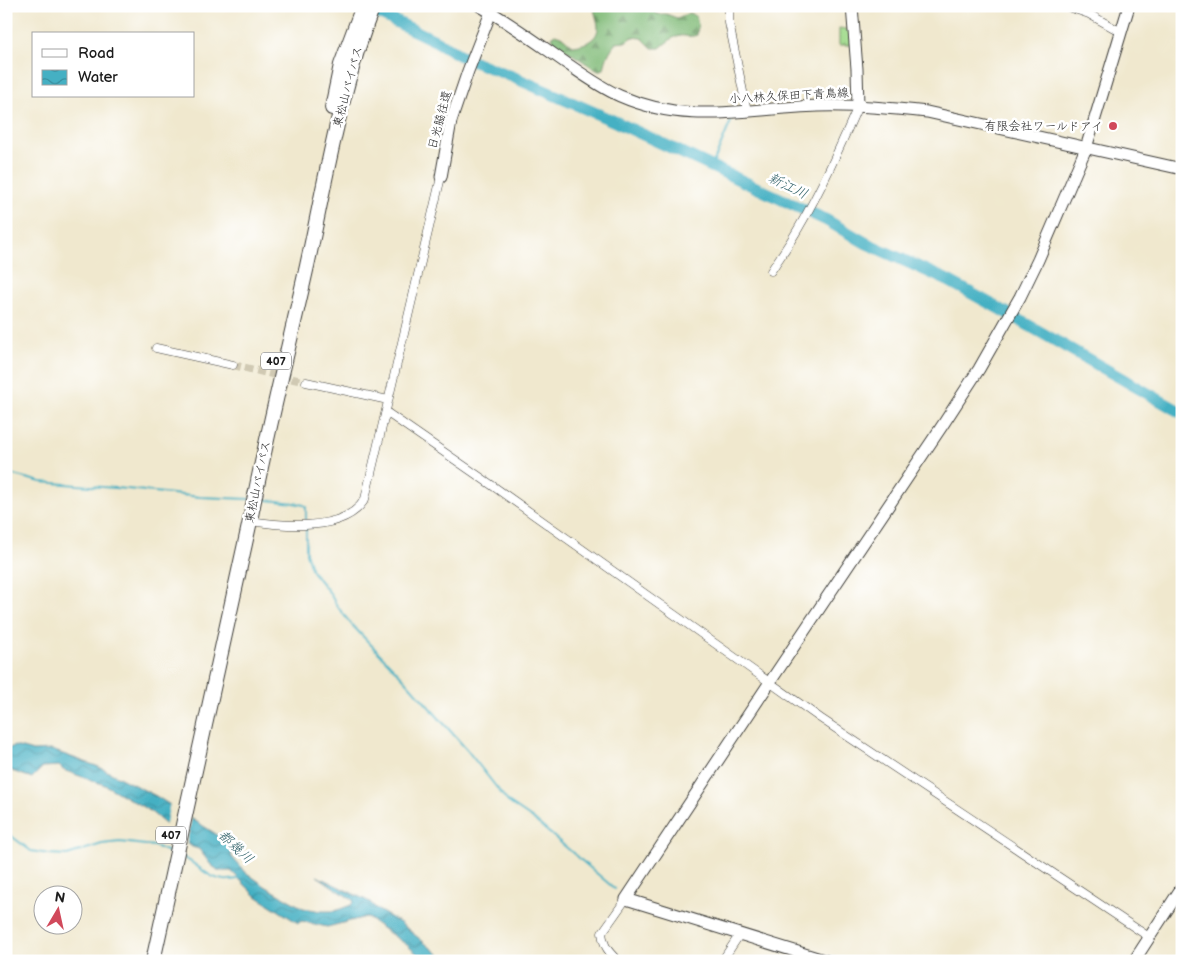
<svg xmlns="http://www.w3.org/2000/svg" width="1188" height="967" font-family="'Balsamiq Sans','Klee One',sans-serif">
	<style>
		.forest { fill: url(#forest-firs); stroke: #4e6c4a }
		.cemetery { fill: url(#cemetery-stones); stroke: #5f7c54 }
		.water { fill: url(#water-waves); stroke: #306670 }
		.pier { fill: #f0e8ce }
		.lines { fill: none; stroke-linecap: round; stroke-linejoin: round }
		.stream { stroke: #45b0c3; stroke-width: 2 }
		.river { stroke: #45b0c3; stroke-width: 12 }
		.street-tunnel { stroke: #d0c9b3; stroke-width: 8; stroke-dasharray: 8 4; stroke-linecap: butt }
		.street-casing { stroke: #3c3b37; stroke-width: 9 }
		.secondary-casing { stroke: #3c3b37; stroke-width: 13 }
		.highway-casing { stroke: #3c3b37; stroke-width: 16 }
		.street { stroke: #fff; stroke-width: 8 }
		.secondary { stroke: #fff; stroke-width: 11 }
		.highway { stroke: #fff; stroke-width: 14 }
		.poi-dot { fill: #d1495b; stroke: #fff; stroke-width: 2 }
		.labels { text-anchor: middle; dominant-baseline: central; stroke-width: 5; stroke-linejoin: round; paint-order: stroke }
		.shield { fill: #fff; stroke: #606060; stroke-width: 1 }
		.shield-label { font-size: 11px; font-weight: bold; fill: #1c1c1c }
		.street-label { font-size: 12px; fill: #1c1c1c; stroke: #fff }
		.poi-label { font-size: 12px; fill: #1c1c1c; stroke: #fff; text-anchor: end }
		.water-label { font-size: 14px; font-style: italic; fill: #2e5f67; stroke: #fff }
	</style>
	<defs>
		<pattern id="forest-firs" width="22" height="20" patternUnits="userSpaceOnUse" patternTransform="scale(1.25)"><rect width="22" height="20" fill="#81bb78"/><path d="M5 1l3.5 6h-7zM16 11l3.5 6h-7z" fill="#699762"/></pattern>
		<pattern id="cemetery-stones" width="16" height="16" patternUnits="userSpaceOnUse" patternTransform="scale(1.25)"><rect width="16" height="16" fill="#a2db8d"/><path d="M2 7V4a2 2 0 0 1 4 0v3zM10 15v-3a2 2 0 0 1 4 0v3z" fill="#8bbb79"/></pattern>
		<pattern id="water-waves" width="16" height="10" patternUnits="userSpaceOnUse" patternTransform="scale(1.25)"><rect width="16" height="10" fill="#45b0c3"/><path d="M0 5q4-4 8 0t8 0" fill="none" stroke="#398e9e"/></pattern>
	</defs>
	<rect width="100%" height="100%" fill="#fff"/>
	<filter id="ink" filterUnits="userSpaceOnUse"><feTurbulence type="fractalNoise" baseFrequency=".02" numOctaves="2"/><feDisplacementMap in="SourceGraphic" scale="10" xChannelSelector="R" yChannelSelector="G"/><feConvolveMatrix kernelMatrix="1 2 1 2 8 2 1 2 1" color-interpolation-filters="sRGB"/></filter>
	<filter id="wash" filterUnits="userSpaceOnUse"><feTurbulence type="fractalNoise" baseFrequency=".0096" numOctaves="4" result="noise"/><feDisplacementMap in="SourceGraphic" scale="20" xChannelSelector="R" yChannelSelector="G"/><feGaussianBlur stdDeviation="1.12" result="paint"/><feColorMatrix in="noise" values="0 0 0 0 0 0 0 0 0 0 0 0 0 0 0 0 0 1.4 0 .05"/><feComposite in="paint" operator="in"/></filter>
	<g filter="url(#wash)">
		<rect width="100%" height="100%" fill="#f0e8ce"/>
		<path class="forest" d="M594,6h58l4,8h10l11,4 12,-5 7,3 2,9 -1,10c-9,3 -12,0 -18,1 -7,1 -14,8 -19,12h-8l-10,-10 -10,-1 -7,5 -9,1c-7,8 -10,16 -12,26l-6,2 -40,-26 -4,-3 -2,-6 3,-2 6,2 12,10c11,-1 25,-6 25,-19 0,-7 -4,-13 -4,-21z"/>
		<polygon class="cemetery" points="839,28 851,30 852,45 839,45"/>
		<polygon class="water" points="15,746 33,751 52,750 99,767 156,796 216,834 229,846 232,857 244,871 265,886 303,908 322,911 335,911 351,905 354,901 317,876 370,902 378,910 399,922 447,961 425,961 407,945 366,917 327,927 302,921 298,923 256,896 231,871 219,871 211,865 199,849 192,847 150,811 105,785 63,770 59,766 43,767 32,778 6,769 6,749"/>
		<polygon class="pier" points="170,803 192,816 186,846 165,828"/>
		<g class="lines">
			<g class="stream">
				<polyline points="712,166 731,121"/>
				<polyline points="6,473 41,482 127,489 200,497 249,499"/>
				<polyline points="259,499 294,503 304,505 306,507 306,522"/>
				<polyline points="306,526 306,553 312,571 329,592 337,606 351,624 405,680 446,726 467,750 508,802 533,819 615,889"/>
				<polyline points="6,832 31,851 49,854 67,855 102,844 120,842 154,846 171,853"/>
				<path d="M182,857c17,7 28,25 47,23 3,0 8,-1 12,-2"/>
				<polyline points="830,957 842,961"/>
			</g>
			<polyline class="river" points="370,6 378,13 436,41 465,58 511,76 616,122 826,220 866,243 949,281 1000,309 1182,413"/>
		</g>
	</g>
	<g filter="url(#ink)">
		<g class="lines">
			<polyline class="street-tunnel" points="233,365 306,382"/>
			<g class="street-casing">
				<g id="street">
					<polyline points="729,6 729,23 747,111"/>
					<polyline points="1066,6 1089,14 1121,32"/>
					<path d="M771,271c9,-14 19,-28 27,-42 23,-39 42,-82 60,-123"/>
					<polyline points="156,348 233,365"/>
					<polyline points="306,382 388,400"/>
					<polyline points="386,412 493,486 820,718 1149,937"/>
					<path d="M250,521c33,5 95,12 115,-22l76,-322"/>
					<polyline points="6,960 9,961"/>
					<path d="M618,961c-10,-10 -14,-14 -16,-28l24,-34"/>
					<polyline points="722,961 740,934"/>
				</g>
			</g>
			<g class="secondary-casing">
				<g id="secondary">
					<path d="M480,6c31,17 60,39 89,59 16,11 33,23 51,31 69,30 127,12 198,10 36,-1 73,2 109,6l255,57"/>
					<polyline points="852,6 857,69 858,106"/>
					<polyline points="441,177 451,121 468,71 493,7"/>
					<polyline points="827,961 626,899 770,682 942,426 979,369 1020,297 1038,260 1086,148 1129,6"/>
					<polyline points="1134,961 1182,887"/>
				</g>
			</g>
			<g class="highway-casing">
				<g id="highway">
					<polyline points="332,108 341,65 363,6"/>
					<path d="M153,961l97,-440c16,-85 38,-170 57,-255 19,-87 33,-177 66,-260"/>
				</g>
			</g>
			<use href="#street" class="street"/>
			<use href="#secondary" class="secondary"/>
			<use href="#highway" class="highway"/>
		</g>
	</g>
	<circle class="poi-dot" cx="1113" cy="126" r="5"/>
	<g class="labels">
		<g class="shield">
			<rect x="261" y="352.5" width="30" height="17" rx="4"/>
			<rect x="156" y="826.5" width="30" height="17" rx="4"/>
		</g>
		<g class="shield-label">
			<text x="276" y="361">407</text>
			<text x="171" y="835">407</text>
		</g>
		<g class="street-label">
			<text transform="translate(348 87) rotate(-75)">東松山バイパス</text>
			<text transform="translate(789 96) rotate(-3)">小八林久保田下青鳥線</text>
			<text transform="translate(440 120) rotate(-75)">日光脇往還</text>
			<text transform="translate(258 482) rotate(-78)">東松山バイパス</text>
		</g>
		<g class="poi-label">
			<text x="1103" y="126">有限会社ワールドアイ</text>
		</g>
		<g class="water-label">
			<text transform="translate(788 186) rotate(26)">新江川</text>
			<text transform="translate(236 847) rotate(43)">都幾川</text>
		</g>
	</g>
	<rect width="1188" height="967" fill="none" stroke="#fff" stroke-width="25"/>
	<rect x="32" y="32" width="162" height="65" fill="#ffffff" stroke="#a4a4a4"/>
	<rect x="42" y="49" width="25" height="8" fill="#ffffff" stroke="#a4a4a4"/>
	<text x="78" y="58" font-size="15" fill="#1c1c1c">Road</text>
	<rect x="42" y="70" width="25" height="15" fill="url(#water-waves)" stroke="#a4a4a4"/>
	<text x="78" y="82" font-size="15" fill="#1c1c1c">Water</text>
	<g transform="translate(58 910) rotate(9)"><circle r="24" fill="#ffffff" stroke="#a4a4a4"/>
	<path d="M0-4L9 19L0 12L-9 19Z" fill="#d1495b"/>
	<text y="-8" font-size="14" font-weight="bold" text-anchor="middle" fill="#1c1c1c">N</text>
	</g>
</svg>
